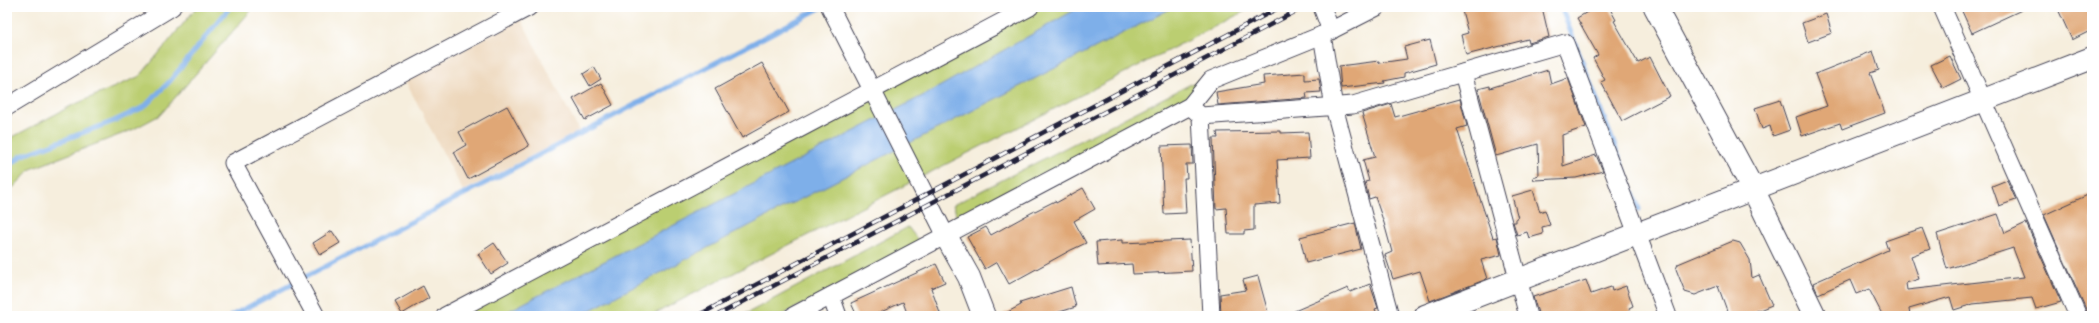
<svg xmlns="http://www.w3.org/2000/svg" width="2099" height="323" font-family="Vollkorn,serif">
	<style>
		.built { fill: #edd7bb }
		.green { fill: #bbce71; stroke: #6e7856 }
		.water { fill: #7eafe9; stroke: #506892 }
		.lines { fill: none; stroke-linecap: round; stroke-linejoin: round }
		.stream { stroke: #7eafe9; stroke-width: 5 }
		.building { fill: #e0a776 }
		.street-casing { stroke: #424153; stroke-width: 19 }
		.secondary-casing { stroke: #424153; stroke-width: 24 }
		.street { stroke: #fff; stroke-width: 17 }
		.secondary { stroke: #fff; stroke-width: 22 }
		.rail-casing { stroke: #22223b; stroke-width: 4.5 }
		.rail { stroke: #fff; stroke-width: 3; stroke-dasharray: 9; stroke-linecap: butt }
	</style>
	<rect width="100%" height="100%" fill="#fff"/>
	<filter id="ink" filterUnits="userSpaceOnUse"><feTurbulence type="fractalNoise" baseFrequency=".025" numOctaves="2"/><feDisplacementMap in="SourceGraphic" scale="8" xChannelSelector="R" yChannelSelector="G"/><feConvolveMatrix kernelMatrix="1 2 1 2 8 2 1 2 1" color-interpolation-filters="sRGB"/></filter>
	<filter id="wash" filterUnits="userSpaceOnUse"><feTurbulence type="fractalNoise" baseFrequency=".012" numOctaves="4" result="noise"/><feDisplacementMap in="SourceGraphic" scale="16" xChannelSelector="R" yChannelSelector="G"/><feGaussianBlur stdDeviation="0.9" result="paint"/><feColorMatrix in="noise" values="0 0 0 0 0 0 0 0 0 0 0 0 0 0 0 0 0 1.4 0 .05"/><feComposite in="paint" operator="in"/></filter>
	<g filter="url(#wash)">
		<rect width="100%" height="100%" fill="#f6eedd"/>
		<polygon class="built" points="521,19 579,131 463,191 405,80"/>
		<g class="green">
			<polygon points="197,7 254,7 160,115 132,130 31,169 7,194 7,140 71,106 140,76"/>
			<polygon points="1030,7 1253,7 650,316 446,316"/>
			<polygon points="1199,80 1190,106 960,223 953,205"/>
			<polygon points="908,227 921,244 780,316 742,316"/>
		</g>
		<polygon class="water" points="1080,7 1174,7 762,219 579,316 499,316 930,92"/>
		<g class="lines">
			<g class="stream">
				<polyline points="1561,7 1639,209"/>
				<polyline points="7,168 21,156 114,121 144,107 170,81 230,7"/>
				<polyline points="231,316 822,7"/>
			</g>
		</g>
		<g id="blocks">
			<g class="building">
				<polygon points="1461,7 1542,7 1549,37 1529,43 1528,39 1466,55 1461,35 1468,33"/>
				<polygon points="1596,7 1609,7 1616,20 1614,21 1638,63 1650,57 1670,96 1622,121 1601,82 1605,80 1593,58 1598,55 1577,18"/>
				<polygon points="1960,7 2028,7 1972,33"/>
				<polygon points="2057,7 2092,7 2092,30 2072,40"/>
				<polygon points="1826,14 1832,33 1808,42 1802,23"/>
				<polygon points="1430,40 1436,64 1404,73 1404,77 1384,81 1385,83 1341,88 1339,66 1379,61 1379,63 1407,59 1404,47"/>
				<polygon points="1873,51 1879,70 1870,73 1885,113 1842,129 1840,123 1802,136 1796,117 1827,106 1815,74"/>
				<polygon points="1950,56 1961,79 1943,88 1931,65"/>
				<polygon points="762,63 789,112 742,138 715,89"/>
				<polygon points="594,67 601,79 590,86 583,74"/>
				<polygon points="1548,70 1551,84 1568,78 1586,127 1562,135 1563,166 1596,155 1603,171 1576,178 1534,180 1533,177 1539,175 1538,144 1496,156 1478,89 1490,86 1490,88"/>
				<polygon points="1305,73 1305,80 1319,79 1321,92 1306,93 1307,98 1218,105 1216,92 1264,84 1263,76"/>
				<polygon points="601,83 613,105 585,120 573,99"/>
				<polygon points="1460,99 1467,126 1457,129 1493,238 1497,237 1501,255 1481,260 1487,279 1430,301 1420,271 1393,279 1385,255 1392,252 1384,223 1375,197 1369,199 1365,182 1369,181 1363,160 1375,157 1362,113 1391,104 1395,117"/>
				<polygon points="1780,100 1790,130 1773,136 1770,126 1762,129 1755,108"/>
				<polygon points="507,106 529,146 468,179 454,152 466,145 459,132"/>
				<polygon points="1281,131 1281,133 1308,132 1310,158 1277,160 1280,203 1254,205 1254,230 1244,231 1244,234 1228,234 1226,208 1216,209 1213,138 1218,138 1217,132"/>
				<polygon points="1192,145 1193,164 1186,164 1187,178 1184,178 1186,213 1164,214 1161,146"/>
				<polygon points="2007,180 2016,200 1999,206 1992,186"/>
				<polygon points="1083,188 1095,209 1074,221 1086,243 1071,250 1009,284 997,262 985,269 967,237 986,227 991,235 1031,213 1055,201 1056,203"/>
				<polygon points="1533,190 1540,212 1545,210 1550,225 1542,227 1543,234 1529,238 1527,232 1517,235 1513,222 1516,222 1516,218 1518,218 1512,196"/>
				<polygon points="2092,193 2092,316 2089,316 2044,215"/>
				<polygon points="1998,214 2005,233 2026,223 2061,302 2036,309 2032,298 1973,304 1954,310 1950,297 1909,309 1910,316 1883,316 1869,289 1856,294 1850,280 1818,294 1813,283 1888,250 1885,241 1922,228 1930,249 1911,256 1919,279 1906,283 1907,290 2024,277 2013,248 1947,269 1937,234"/>
				<polygon points="1355,223 1361,249 1306,263 1300,237"/>
				<polygon points="332,231 340,243 320,255 313,243"/>
				<polygon points="1122,240 1122,243 1190,240 1192,271 1133,274 1132,264 1098,266 1096,242"/>
				<polygon points="1733,241 1740,243 1750,260 1752,278 1759,275 1772,305 1744,316 1729,316 1718,286 1695,295 1685,292 1676,269 1678,264"/>
				<polygon points="494,243 508,263 491,274 478,254"/>
				<polygon points="936,264 945,282 931,288 941,316 908,316 903,302 872,316 857,316 851,303"/>
				<polygon points="1258,276 1269,316 1221,316 1220,294 1246,290 1243,280"/>
				<polygon points="1586,280 1591,294 1611,287 1612,291 1626,286 1633,306 1629,308 1632,316 1539,316 1533,297"/>
				<polygon points="1370,284 1378,308 1375,309 1378,316 1283,316 1348,288 1350,292"/>
				<polygon points="423,286 429,298 402,314 395,302"/>
				<polygon points="1071,287 1076,307 1046,316 1000,316 1021,305 1020,303"/>
			</g>
		</g>
	</g>
	<g filter="url(#ink)">
		<use href="#blocks" fill-opacity="0" stroke="#424153" stroke-width="1"/>
		<g class="lines">
			<g class="street-casing">
				<g id="street">
					<polyline points="830,7 946,236"/>
					<polyline points="1322,7 1331,31"/>
					<polyline points="1942,7 2078,316"/>
					<polyline points="1322,35 1334,107 1390,316"/>
					<polyline points="1463,73 1528,316"/>
					<polyline points="1190,106 1201,116 1353,105 1565,43 1668,316"/>
					<polyline points="7,107 172,7"/>
					<polyline points="1201,116 1211,316"/>
					<polyline points="831,296 838,316"/>
					<polyline points="316,316 233,163 529,7"/>
					<polyline points="445,316 1030,7"/>
					<polyline points="793,316 1190,106 1211,80 1322,35 1377,7"/>
				</g>
			</g>
			<g class="secondary-casing">
				<g id="secondary">
					<polyline points="1655,7 1753,189 1815,316"/>
					<polyline points="946,236 969,277 984,316"/>
					<polyline points="1425,316 2092,58"/>
				</g>
			</g>
			<use href="#street" class="street"/>
			<use href="#secondary" class="secondary"/>
			<g class="rail-casing">
				<g id="rail">
					<polyline points="697,316 1280,7"/>
					<polyline points="716,316 1304,7"/>
				</g>
			</g>
			<use href="#rail" class="rail"/>
		</g>
	</g>
	<rect width="2099" height="323" fill="none" stroke="#fff" stroke-width="24"/>
</svg>
